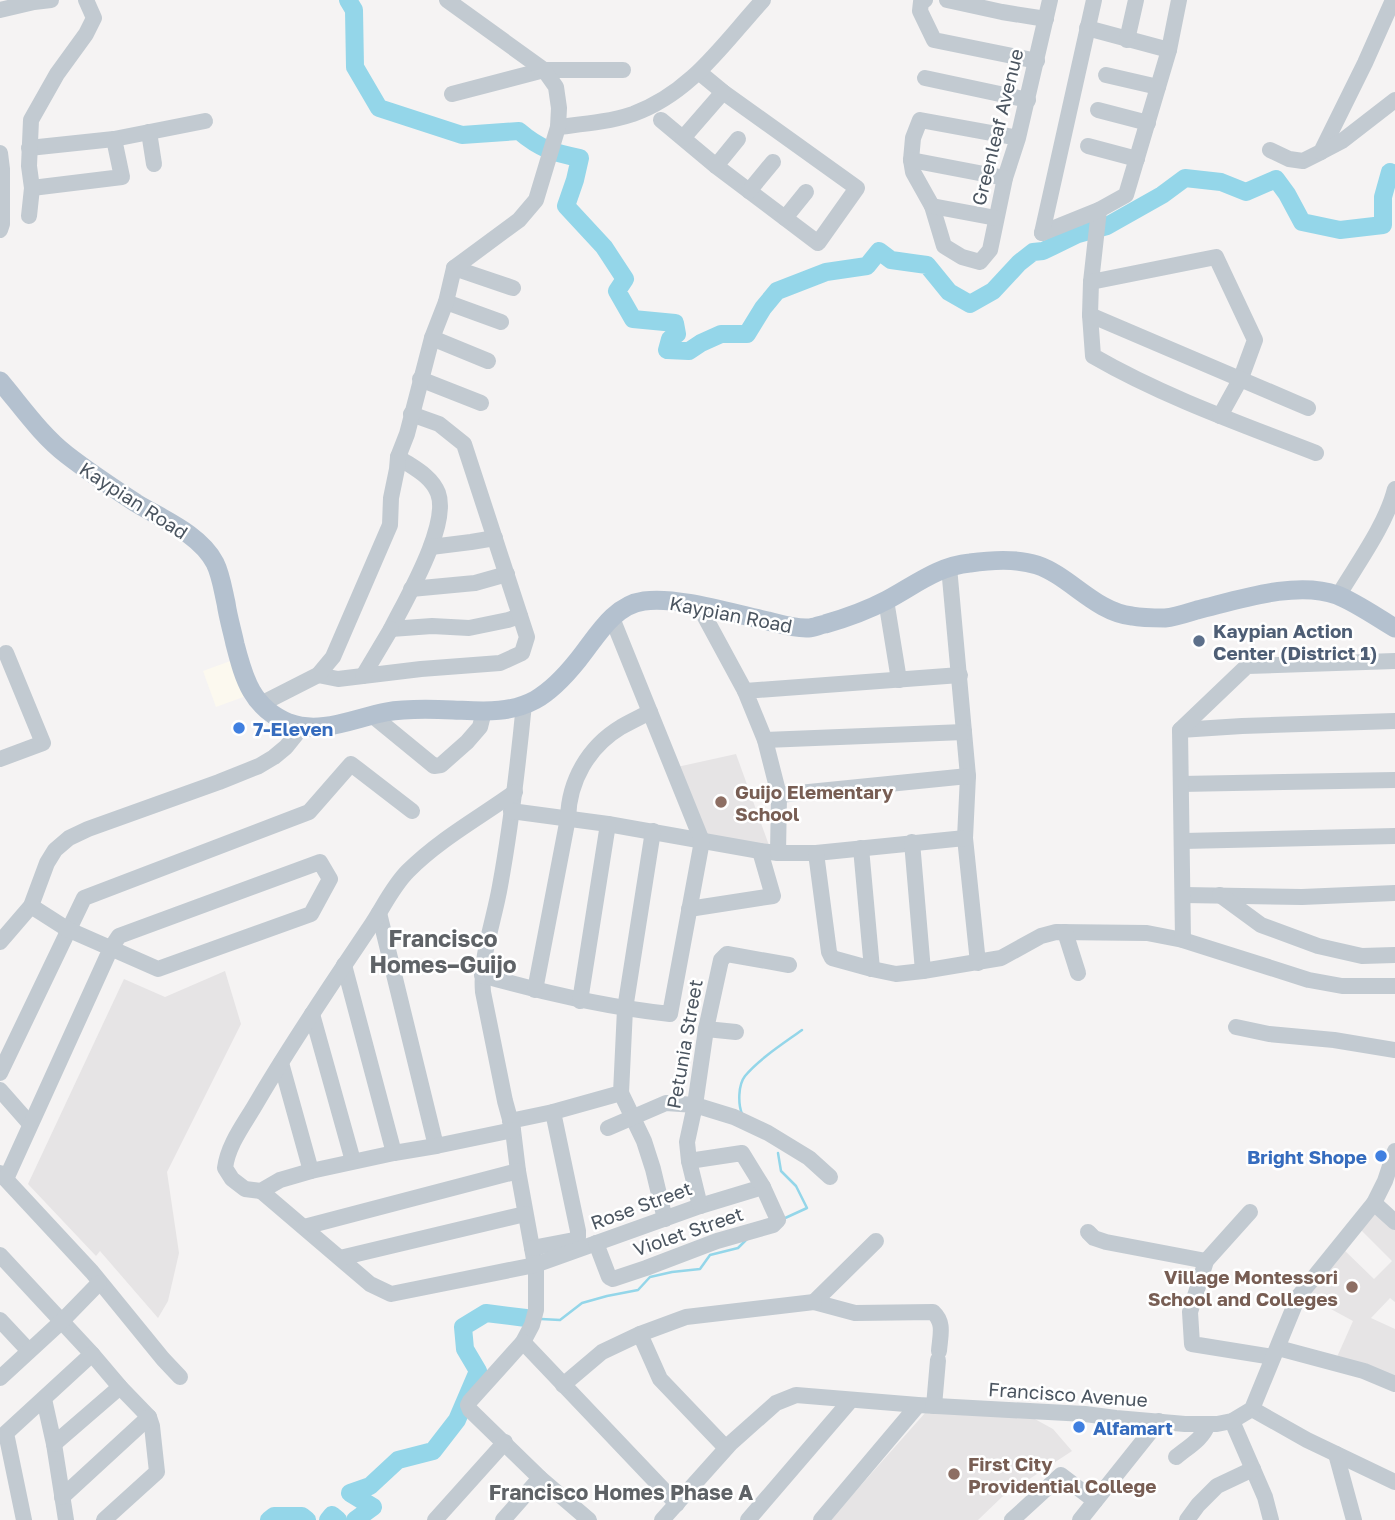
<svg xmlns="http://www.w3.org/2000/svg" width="1395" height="1520" font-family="'Golos Text',sans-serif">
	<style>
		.commercial { fill: #fcf9ef }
		.education { fill: #e6e4e5 }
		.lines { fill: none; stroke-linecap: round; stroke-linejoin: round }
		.stream { stroke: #94d6e9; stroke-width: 2.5 }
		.river { stroke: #94d6e9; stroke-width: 18 }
		.minor { stroke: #c2cad1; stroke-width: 16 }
		.major { stroke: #b4c1cf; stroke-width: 19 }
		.service-dot { fill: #5c6f8a; stroke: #fff; stroke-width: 2.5 }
		.shop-dot { fill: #3f7fe0; stroke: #fff; stroke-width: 2.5 }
		.education-dot { fill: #8d6e63; stroke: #fff; stroke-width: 2.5 }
		.labels { text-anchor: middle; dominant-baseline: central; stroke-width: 5; stroke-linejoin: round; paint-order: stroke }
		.street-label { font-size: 19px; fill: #4b5560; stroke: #fff }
		.service-label { font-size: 19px; font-weight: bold; fill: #4e5e75; stroke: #fff; text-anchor: start }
		.shop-label { font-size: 19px; font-weight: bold; fill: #366cbe; stroke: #fff; text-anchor: start }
		.education-label { font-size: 19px; font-weight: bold; fill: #785e54; stroke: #fff; text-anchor: start }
		.neighbourhood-label { font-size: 21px; font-weight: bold; fill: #5f6367; stroke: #fff }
		.quarter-label { font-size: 23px; font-weight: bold; fill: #5f6367; stroke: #fff }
	</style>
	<rect width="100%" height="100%" fill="#f5f3f3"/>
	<polygon class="commercial" points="233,660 246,696 216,707 203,671"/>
	<g class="education">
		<polygon points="736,754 770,848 703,837 677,767"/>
		<polygon points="225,971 241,1024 167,1172 179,1253 168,1301 158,1318 100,1251 96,1256 28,1184 124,979 165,997"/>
		<polygon points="1378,1208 1395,1224 1395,1302 1390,1298 1371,1318 1395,1329 1395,1377 1337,1357 1353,1321 1303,1294 1343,1249 1374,1279 1392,1261 1360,1229"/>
		<polygon points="925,1413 1033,1418 1053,1429 1072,1451 1002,1497 978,1520 830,1520"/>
	</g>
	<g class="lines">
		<g class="stream">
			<path d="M742,1114c-4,-10 -4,-29 3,-38 14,-17 39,-33 57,-46"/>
			<polyline points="778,1153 781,1171 796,1186 807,1208 783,1219"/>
			<polyline points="541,1319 560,1320 582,1303 607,1296 638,1290 650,1277 672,1272 700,1269 710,1255 738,1248 747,1239"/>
		</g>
		<g class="river">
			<path d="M348,0l6,10 1,57 24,41 83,27 57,-4c21,18 35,22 61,27l-5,22 -9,26 38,41 21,32 -8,12 16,28 42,4 2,11 -7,5 -3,11 22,1 12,-8 20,-9h26l16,-26 14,-17 49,-19 41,-6 12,-15 12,9 36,5 22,27 21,12 23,-13 26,-28 14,-11 10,-1 35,-17 29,-8 55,-31 23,-17 36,4 25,10 30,-13 11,15 15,28 38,8 43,-5v-28l7,-25 5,2"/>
			<polyline points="269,1520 274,1516 302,1516 307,1520"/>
			<polyline points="328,1520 332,1515 338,1520"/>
			<polyline points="355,1520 373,1507 350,1493 370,1486 398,1460 433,1451 457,1420 478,1371 465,1349 463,1327 486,1313 526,1318"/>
		</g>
		<g class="minor">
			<polyline points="925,0 921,2 920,11 934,40 1037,61"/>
			<polyline points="947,0 1002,12 1046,19"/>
			<polyline points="0,10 34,2 51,0"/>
			<polyline points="1087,28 1169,50"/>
			<polyline points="1127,40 1136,0"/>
			<polyline points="1106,75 1158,87"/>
			<polyline points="925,78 1028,100"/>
			<polyline points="452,94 544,70 623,70"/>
			<polyline points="1098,110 1148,123"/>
			<polyline points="661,120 716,166 818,243 857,188 723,92 700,73"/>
			<path d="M558,127c25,-3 51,-5 75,-13 58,-21 90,-70 130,-114"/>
			<polyline points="149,132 154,164"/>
			<polyline points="683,138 723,92"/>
			<polyline points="1018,138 920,120 913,138 911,160 913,172 932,206 944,246 962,257 980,262 990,250 1005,178 1018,138 1050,0"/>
			<polyline points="1088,146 1137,159"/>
			<polyline points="29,148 114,139 205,121"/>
			<polyline points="1270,150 1289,159 1303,161 1321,152 1365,63 1393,0"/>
			<polyline points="1321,152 1342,141 1395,100"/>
			<polyline points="0,153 2,169 2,224 0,230"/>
			<polyline points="911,160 1005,178"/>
			<polyline points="716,166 738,139"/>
			<polyline points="32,188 122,177 114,139"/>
			<polyline points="749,191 773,162"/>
			<polyline points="932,206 996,218"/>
			<path d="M1099,210l-8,72 -1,33 3,41c69,40 148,68 223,97"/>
			<polyline points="29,216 32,188 29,166 31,120 57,74 86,34 94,18 86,0"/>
			<polyline points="785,218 806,192"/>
			<polyline points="1042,233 1099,210 1126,195 1169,50 1179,0"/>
			<polyline points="1042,233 1094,0"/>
			<polyline points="454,268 513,288"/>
			<polyline points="1091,282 1216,257 1255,340 1241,378 1220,416"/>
			<polyline points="446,302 501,322"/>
			<polyline points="1090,315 1308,408"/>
			<polyline points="432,338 488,361"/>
			<polyline points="420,379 481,403"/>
			<path d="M398,457c14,10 33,18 40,36 12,32 -32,106 -47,136l41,-3 37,2 39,-8 12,-4"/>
			<polyline points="431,547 471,542 495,538"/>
			<polyline points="949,567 968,776 965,838 978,963"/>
			<polyline points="411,589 475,583 507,574"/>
			<path d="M1338,596c19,-32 48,-71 57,-107"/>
			<polyline points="886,600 899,680"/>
			<polyline points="699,606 745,691"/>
			<polyline points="318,675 338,679 421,669 500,663 522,653 527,637 464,444 439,424 411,414"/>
			<polyline points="363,676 391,629"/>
			<polyline points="261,704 318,675 333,657 390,525 391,498 397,469 398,457 407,434 432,338 446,302 454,268 519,220 536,200 558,127 559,108 556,87 544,70 447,0"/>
			<path d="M524,704c-6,61 -13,122 -24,182 -6,35 -20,70 -17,106l22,109 8,29 5,41 18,99v40l-4,15 -9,17 -53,59 -2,4 2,5 70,68 49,42"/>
			<polyline points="373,716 434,766 441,765 467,742 480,727 484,711"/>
			<polyline points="1180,730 1242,726 1395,721"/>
			<polyline points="765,740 964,732"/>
			<polyline points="0,759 43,743 6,653"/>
			<polyline points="1181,784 1395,780"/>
			<polyline points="779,795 968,776"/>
			<polyline points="511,811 608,824 760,851 778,853 816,853 965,838"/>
			<polyline points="1183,841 1395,836"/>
			<polyline points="912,842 923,971"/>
			<polyline points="861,848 872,969"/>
			<polyline points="778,853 779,795 765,740 745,691 960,675"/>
			<polyline points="816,853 829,952 832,958 872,969 896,974 923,971 1001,958 1041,936 1056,932 1147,933 1183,940 1309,980 1342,986 1395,986"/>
			<polyline points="1184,895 1302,897 1395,893"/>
			<polyline points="1220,895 1261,925 1318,946 1362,956 1395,955"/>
			<polyline points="689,909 773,896 760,851"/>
			<polyline points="379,913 436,1146"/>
			<polyline points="1065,932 1078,973"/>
			<polyline points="1183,940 1180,730 1247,666 1395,661"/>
			<polyline points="0,942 31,906 47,863 55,850 69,838 88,829 219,782 259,766 274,757 286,747 302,727"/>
			<polyline points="344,965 394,1153"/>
			<path d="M482,975c62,18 123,32 188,39l32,-173 -90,-223"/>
			<path d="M535,990l33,-172c1,-37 20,-71 53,-91 9,-5 19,-10 29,-15"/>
			<polyline points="580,1001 608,824"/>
			<polyline points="312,1014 353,1161"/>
			<polyline points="1236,1027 1269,1034 1334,1040 1395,1050"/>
			<polyline points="706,1029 736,1032"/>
			<polyline points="281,1063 311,1171"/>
			<polyline points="0,1073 84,898 309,812 351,764 412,811"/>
			<polyline points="0,1090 30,1124"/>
			<polyline points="621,1093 644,1141 653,1169 665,1219"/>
			<polyline points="553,1112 621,1093 625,1009 653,831"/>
			<polyline points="510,1121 553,1112 578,1231 578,1237 574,1240 532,1248"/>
			<polyline points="608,1128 666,1103 695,1105 734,1117 768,1133 809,1158 830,1177"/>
			<path d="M513,1130l-77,16 -42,7 -83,18 -31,9 -19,11 -16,-2 -13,-10 -7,-11c3,-24 20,-45 32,-66 35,-60 74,-117 113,-175 13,-19 22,-40 38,-56 32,-32 71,-53 107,-79"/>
			<polyline points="0,1173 92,1272 163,1359 180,1377"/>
			<polyline points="6,1179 111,948 119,936 320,862 330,879 311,914 158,969 67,929 31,906"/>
			<polyline points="261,1191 370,1284 391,1294 535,1265 700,1206 763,1187"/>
			<polyline points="1374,1203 1395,1222"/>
			<polyline points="700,1206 689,1161 687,1142 695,1105 706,1029 721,960 727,954 789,965"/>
			<polyline points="1250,1212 1206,1261 1190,1312 1192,1344 1273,1357"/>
			<polyline points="304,1227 518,1171"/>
			<polyline points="1088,1232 1094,1238 1106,1242 1206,1261"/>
			<path d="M876,1241l-62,61 41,11 78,-1c12,11 7,24 6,39"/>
			<polyline points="596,1243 609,1277 613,1279 646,1268 717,1241 773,1225 778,1220 763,1187 742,1153 689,1161"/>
			<polyline points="0,1255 92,1354 120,1387 149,1417 152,1426 157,1472 104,1520"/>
			<polyline points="340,1258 525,1214"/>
			<polyline points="0,1320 29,1351"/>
			<polyline points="640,1334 660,1379 726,1448"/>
			<polyline points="523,1342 677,1504"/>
			<polyline points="1278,1348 1364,1371 1395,1384"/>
			<polyline points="0,1378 62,1321 99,1283"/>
			<polyline points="563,1385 602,1352 640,1334 686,1317 814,1302"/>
			<polyline points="44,1399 54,1444 66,1520"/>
			<polyline points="934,1406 938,1360"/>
			<polyline points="1252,1409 1307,1440 1395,1482"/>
			<polyline points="1232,1421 1265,1497 1271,1520"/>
			<polyline points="54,1444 120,1387"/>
			<polyline points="1336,1454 1354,1520"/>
			<path d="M1176,1457c12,-10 27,-18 32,-33"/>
			<polyline points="62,1497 149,1417"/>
			<polyline points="24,1520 6,1433 92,1354"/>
			<polyline points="435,1520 505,1442"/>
			<polyline points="503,1520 540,1478"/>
			<polyline points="662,1520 731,1443 776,1403 796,1395 918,1405 1085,1414 1116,1418 1185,1424 1217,1424 1232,1421 1252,1409 1298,1297 1374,1203 1385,1181 1395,1151"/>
			<polyline points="748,1520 851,1400"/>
			<polyline points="821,1520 918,1405"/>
			<polyline points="1012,1520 1061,1475 1095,1501"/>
			<polyline points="1080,1520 1159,1421"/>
			<polyline points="1187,1520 1198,1505 1217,1486 1253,1469"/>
		</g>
		<path class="major" d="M0,381c22,26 41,54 67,74 22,17 46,33 69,48 26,16 64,31 79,60 6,12 8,27 11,40 2,14 6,27 9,41 9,35 17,64 54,79 32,12 65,-5 97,-11 22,-4 46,-3 67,-2 28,1 56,4 82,-10 16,-9 31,-25 43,-40 18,-22 35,-55 66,-59 33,-5 90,13 124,20 12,3 27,8 41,7 5,0 10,-3 16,-4 21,-6 43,-14 62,-24 28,-15 51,-34 83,-37 21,-3 46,-5 67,2 33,11 58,47 95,51 10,2 23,2 33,2 11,-1 22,-5 32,-8 41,-10 99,-30 140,-15 18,7 41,23 58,33"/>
	</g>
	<circle class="service-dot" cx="1199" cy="641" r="7"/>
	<g class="shop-dot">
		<circle cx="239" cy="728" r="7"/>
		<circle cx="1381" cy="1156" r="7"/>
		<circle cx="1079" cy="1427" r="7"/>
	</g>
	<g class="education-dot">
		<circle cx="721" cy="802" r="7"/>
		<circle cx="1352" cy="1287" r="7"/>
		<circle cx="954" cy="1474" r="7"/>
	</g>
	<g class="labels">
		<g class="street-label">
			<text transform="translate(997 127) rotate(-76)">Greenleaf Avenue</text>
			<text transform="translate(134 500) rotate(33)">Kaypian Road</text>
			<text transform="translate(731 614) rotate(11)">Kaypian Road</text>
			<text transform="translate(684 1044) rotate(-80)">Petunia Street</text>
			<text transform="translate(641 1205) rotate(-20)">Rose Street</text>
			<text transform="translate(688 1231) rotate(-19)">Violet Street</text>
			<text transform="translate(1068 1394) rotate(4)">Francisco Avenue</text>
		</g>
		<g class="service-label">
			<text x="1213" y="630">Kaypian Action<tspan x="1213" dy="22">Center (District 1)</tspan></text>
		</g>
		<g class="shop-label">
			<text x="253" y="728">7-Eleven</text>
			<text x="1367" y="1156" text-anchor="end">Bright Shope</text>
			<text x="1093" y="1427">Alfamart</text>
		</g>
		<g class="education-label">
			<text x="735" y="791">Guijo Elementary<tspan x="735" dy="22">School</tspan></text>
			<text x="1338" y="1276" text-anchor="end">Village Montessori<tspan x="1338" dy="22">School and Colleges</tspan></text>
			<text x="968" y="1463">First City<tspan x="968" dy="22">Providential College</tspan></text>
		</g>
		<g class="neighbourhood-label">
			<text x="621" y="1492">Francisco Homes Phase A</text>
		</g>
		<g class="quarter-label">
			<text x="443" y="938">Francisco<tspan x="443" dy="26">Homes–Guijo</tspan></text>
		</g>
	</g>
</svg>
